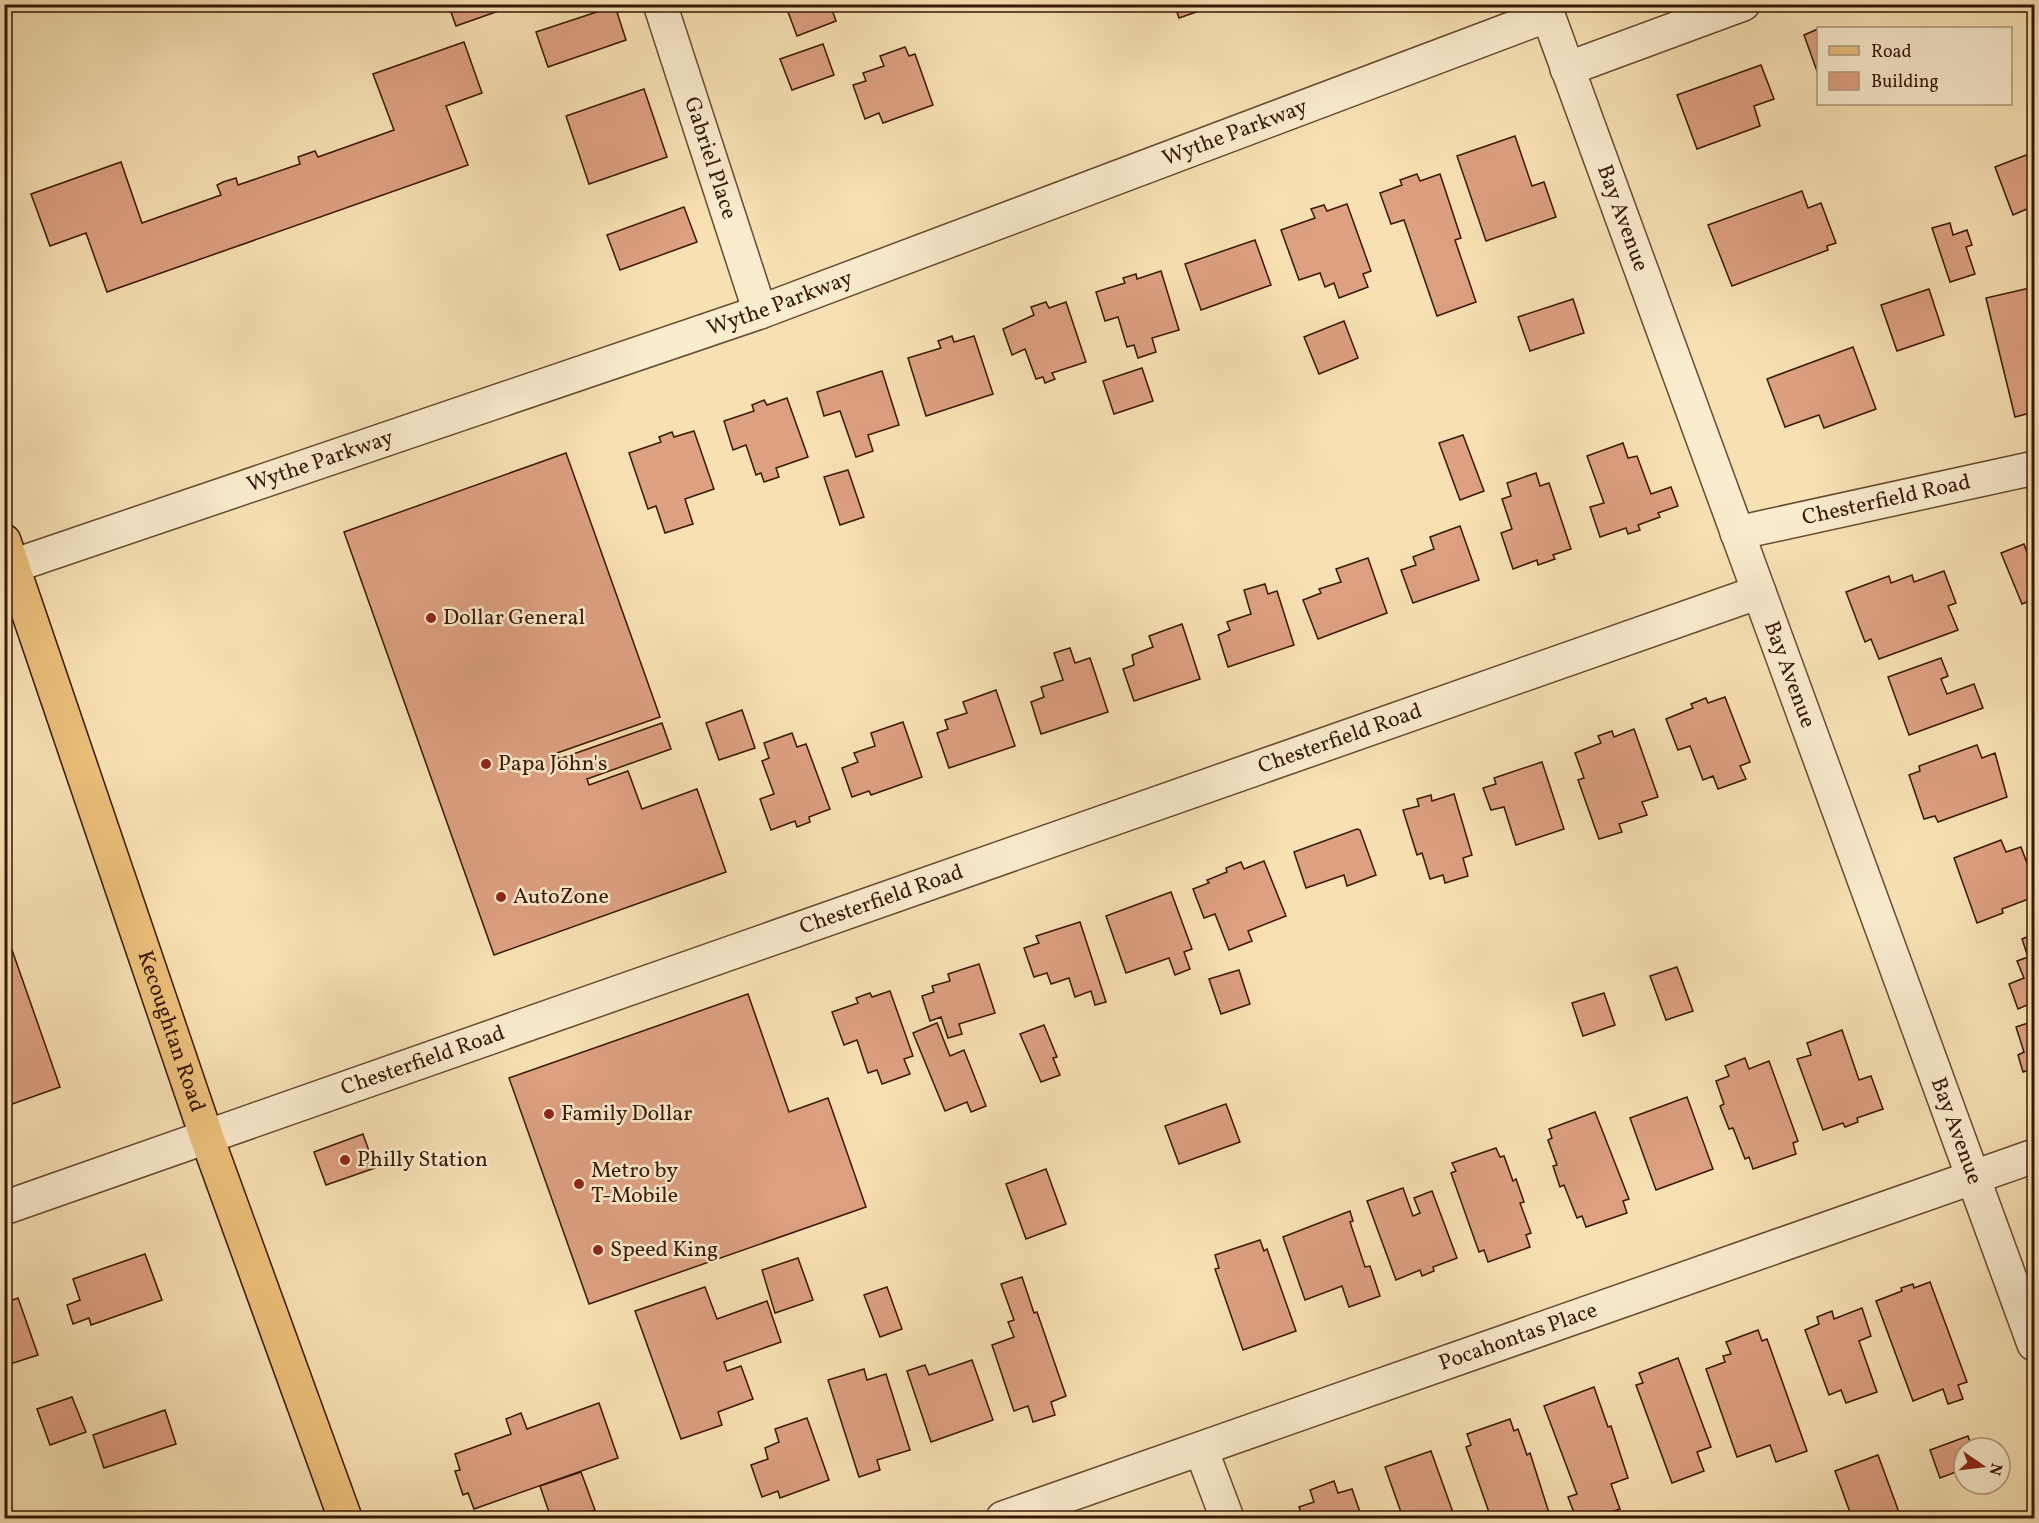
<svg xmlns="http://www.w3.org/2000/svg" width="2039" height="1523" font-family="Vollkorn,serif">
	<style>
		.building { fill: #dda081; stroke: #381704; stroke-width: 1.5 }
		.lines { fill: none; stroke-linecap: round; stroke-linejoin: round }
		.minor-casing { stroke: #684a30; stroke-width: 36 }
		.major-casing { stroke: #381704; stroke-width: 36 }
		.minor { stroke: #faecce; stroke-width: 33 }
		.major { stroke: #ecc07a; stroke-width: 33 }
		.poi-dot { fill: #8f2418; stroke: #faecce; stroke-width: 2 }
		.labels { text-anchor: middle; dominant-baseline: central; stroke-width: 5; stroke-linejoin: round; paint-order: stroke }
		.street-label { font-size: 22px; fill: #381704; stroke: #faecce }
		.poi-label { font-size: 22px; fill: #381704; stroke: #faecce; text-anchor: start }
	</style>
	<rect width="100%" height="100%" fill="#f7e1b3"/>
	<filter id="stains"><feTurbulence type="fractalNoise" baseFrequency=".00333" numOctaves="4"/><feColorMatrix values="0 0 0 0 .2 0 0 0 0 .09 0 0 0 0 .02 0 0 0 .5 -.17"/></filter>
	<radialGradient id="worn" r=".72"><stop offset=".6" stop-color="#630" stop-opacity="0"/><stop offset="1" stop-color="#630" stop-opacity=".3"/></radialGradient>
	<g class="building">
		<polygon points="448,4 505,4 507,8 456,26"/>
		<polygon points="785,4 830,4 836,21 797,36"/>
		<polygon points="1174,4 1219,4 1179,18"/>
		<polygon points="615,6 626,40 548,67 536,32"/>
		<polygon points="1818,29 1818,74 1804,35"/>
		<polygon points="464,42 482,93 446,106 468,165 107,292 86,233 50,246 31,194 121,162 142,223 221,195 217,185 223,182 236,178 238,185 300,164 298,157 315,151 318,157 394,130 373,74"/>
		<polygon points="823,44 834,75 792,90 780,59"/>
		<polygon points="905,47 909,56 915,54 933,105 883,123 879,113 865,119 853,85 866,81 863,73 884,66 880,56"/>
		<polygon points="1761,65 1774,99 1754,106 1760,126 1697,149 1677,95"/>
		<polygon points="644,89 667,157 589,184 566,116"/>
		<polygon points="1515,136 1532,186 1544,182 1556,217 1486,241 1457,156"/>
		<polygon points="2034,152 2034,206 2013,215 1995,167"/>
		<polygon points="1417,174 1420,181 1440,174 1461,238 1455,240 1476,302 1437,316 1404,220 1391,224 1380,193 1402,185 1400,180"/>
		<polygon points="1802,191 1808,208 1821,203 1836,243 1827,246 1828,250 1732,286 1708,225"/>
		<polygon points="1347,204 1371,271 1363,274 1368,287 1339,298 1334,283 1325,287 1320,273 1299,280 1281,230 1315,218 1311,209 1314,208 1324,205 1327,211"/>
		<polygon points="684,207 697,242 620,270 607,235"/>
		<polygon points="1950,223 1953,235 1967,230 1972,245 1966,247 1975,274 1950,282 1932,228"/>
		<polygon points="1255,240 1271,285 1201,310 1185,264"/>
		<polygon points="1161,271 1179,330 1152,338 1156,352 1138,358 1134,345 1127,347 1118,317 1105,321 1096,292 1125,283 1123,278 1136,274 1137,279"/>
		<polygon points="2034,287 2034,412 2015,417 1986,298"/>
		<polygon points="1929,289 1944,335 1897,351 1881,305"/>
		<polygon points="1573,299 1584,333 1530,351 1518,317"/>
		<polygon points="1046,302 1049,308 1066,302 1086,362 1052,373 1055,379 1045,383 1043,377 1036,379 1025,349 1012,355 1003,329 1034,315 1031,307"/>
		<polygon points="1344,321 1358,358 1319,374 1304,337"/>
		<polygon points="952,336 954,342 974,336 993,394 926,416 908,358 941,348 938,341"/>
		<polygon points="1853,347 1876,409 1824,428 1819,415 1785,427 1767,379"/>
		<polygon points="1142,368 1153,401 1114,414 1103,381"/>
		<polygon points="882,371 899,425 868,435 873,451 856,457 840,411 824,416 817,392"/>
		<polygon points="787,398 808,457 776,468 779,477 764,482 761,473 756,475 746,445 733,450 724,421 754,411 752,405 764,400 767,405"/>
		<polygon points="694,431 714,489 685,499 693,524 665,533 656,506 648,509 629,453 661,442 659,437 672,432 674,437"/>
		<polygon points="1463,435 1484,491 1460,500 1439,443"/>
		<polygon points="1623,443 1628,458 1637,456 1651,494 1671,487 1678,506 1658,513 1660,517 1638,525 1640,530 1628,534 1626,528 1600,537 1590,507 1604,503 1587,456"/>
		<polygon points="566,453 660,717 557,753 559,759 662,723 671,749 587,779 589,785 628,771 642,809 697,789 726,872 494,955 344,532"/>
		<polygon points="848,470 864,517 840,525 824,477"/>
		<polygon points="1536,473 1540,486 1549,483 1571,549 1553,555 1555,559 1538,565 1537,560 1513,569 1501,533 1512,529 1502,499 1511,496 1507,483"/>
		<polygon points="1460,526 1479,580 1413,603 1401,570 1416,565 1413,557 1434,549 1430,537"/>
		<polygon points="2024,544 2034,572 2034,599 2022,604 2001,553"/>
		<polygon points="1368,558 1387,613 1318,639 1303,600 1321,593 1319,589 1341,582 1336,569"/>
		<polygon points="1944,571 1956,603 1948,606 1958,630 1879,659 1871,639 1865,642 1846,592 1889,576 1891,583 1912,575 1914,582"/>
		<polygon points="1265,584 1268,594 1277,591 1294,645 1228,667 1218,635 1230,630 1227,622 1251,614 1244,590"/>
		<polygon points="1182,624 1200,679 1134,701 1123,669 1134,665 1132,655 1153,647 1149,636"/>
		<polygon points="1070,648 1075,663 1090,658 1108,712 1041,734 1031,702 1044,697 1041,687 1063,680 1054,653"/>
		<polygon points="1941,658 1948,676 1941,679 1947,694 1974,684 1983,708 1909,735 1888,677"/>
		<polygon points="996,690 1015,746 949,768 937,733 948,729 945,720 967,713 963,702"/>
		<polygon points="1725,697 1750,762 1740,766 1746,779 1718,789 1713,776 1703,780 1690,746 1678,750 1666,719 1693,708 1691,704 1706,698 1708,703"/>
		<polygon points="742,710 755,748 719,760 706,723"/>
		<polygon points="903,722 922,777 871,795 869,791 852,797 842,768 858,762 854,753 875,746 871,733"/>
		<polygon points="1634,729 1658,797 1642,802 1647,815 1619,824 1622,832 1599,839 1578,780 1584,778 1575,753 1601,743 1598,736 1612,731 1614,737"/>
		<polygon points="792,733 797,747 806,744 830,809 809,817 810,822 797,827 795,821 771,830 760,799 774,794 762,761 769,758 764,743"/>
		<polygon points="1977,745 1982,758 1995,753 2007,797 1938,822 1935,816 1924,819 1909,775 1920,771 1919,766"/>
		<polygon points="1542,762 1564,829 1516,845 1504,807 1491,810 1483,788 1496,784 1494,778"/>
		<polygon points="1454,794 1472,855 1463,858 1468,876 1445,883 1443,875 1430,879 1422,853 1417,855 1403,810 1419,806 1417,799 1431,795 1432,801"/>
		<polygon points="1357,829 1360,830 1376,875 1347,886 1344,875 1306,888 1294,852"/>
		<polygon points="2001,840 2006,852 2021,847 2034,882 2034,897 2002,909 2003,913 1977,923 1954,858"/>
		<polygon points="1264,861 1286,916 1248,931 1252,941 1229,950 1215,914 1204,918 1193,889 1209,883 1207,880 1227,872 1226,868 1241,862 1244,869"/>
		<polygon points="1171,892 1192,949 1184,952 1190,969 1175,975 1169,958 1126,973 1106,916"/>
		<polygon points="1080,922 1106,1002 1095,1005 1091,991 1075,997 1069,978 1051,984 1047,973 1034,977 1024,948 1039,943 1036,936"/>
		<polygon points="4,927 60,1087 4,1107"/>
		<polygon points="2034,934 2034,1002 2018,1009 2009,984 2024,978 2017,961 2028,957 2022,939"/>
		<polygon points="979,964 995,1013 959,1024 962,1034 948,1038 941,1017 930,1021 922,996 934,992 932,986 950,981 948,974"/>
		<polygon points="1677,967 1693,1011 1666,1020 1650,976"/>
		<polygon points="1239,970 1250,1004 1221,1014 1209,979"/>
		<polygon points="890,991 913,1056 904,1059 910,1074 882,1084 877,1070 868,1073 857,1040 844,1045 832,1012 858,1003 856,998 870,993 872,997"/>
		<polygon points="1604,993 1615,1025 1583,1036 1572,1003"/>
		<polygon points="748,994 789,1112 828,1098 866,1207 589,1304 509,1078"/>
		<polygon points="2034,1021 2034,1078 2032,1069 2023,1072 2018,1055 2024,1052 2016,1027"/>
		<polygon points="937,1023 950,1056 964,1050 986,1106 971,1112 967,1102 945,1111 913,1033"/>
		<polygon points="1044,1025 1057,1057 1053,1058 1060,1075 1041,1082 1020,1034"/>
		<polygon points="1842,1030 1859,1080 1871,1076 1883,1109 1857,1118 1858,1122 1845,1127 1843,1123 1823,1130 1797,1059 1811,1055 1807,1043"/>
		<polygon points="1745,1058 1749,1069 1769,1061 1798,1141 1793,1143 1796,1154 1753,1169 1749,1157 1745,1159 1733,1128 1729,1129 1720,1106 1724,1104 1716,1081 1729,1076 1725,1066"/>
		<polygon points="1687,1097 1713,1169 1656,1190 1630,1118"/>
		<polygon points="1226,1104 1240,1142 1179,1164 1165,1126"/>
		<polygon points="1595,1112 1629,1199 1623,1201 1627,1213 1586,1227 1582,1216 1577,1218 1564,1185 1560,1187 1553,1166 1557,1165 1548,1140 1552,1138 1549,1129"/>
		<polygon points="363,1134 375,1168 326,1185 314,1152"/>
		<polygon points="1496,1148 1500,1157 1504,1156 1513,1181 1516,1179 1524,1202 1520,1203 1531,1233 1526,1235 1530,1247 1488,1262 1484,1250 1479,1252 1451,1173 1456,1171 1452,1163"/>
		<polygon points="1046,1169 1066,1224 1026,1239 1006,1184"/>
		<polygon points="1403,1188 1413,1216 1420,1213 1414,1198 1432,1191 1457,1258 1433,1267 1434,1271 1422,1276 1420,1270 1396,1280 1367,1201"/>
		<polygon points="1350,1211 1353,1221 1350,1222 1365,1267 1370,1266 1380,1296 1349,1307 1342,1286 1305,1300 1283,1237"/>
		<polygon points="1260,1240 1264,1251 1267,1249 1296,1331 1243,1350 1215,1269 1219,1268 1215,1255"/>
		<polygon points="145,1254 162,1300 91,1325 89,1318 73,1324 67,1305 80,1300 73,1279"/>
		<polygon points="798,1258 813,1300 775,1313 762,1270"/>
		<polygon points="1022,1277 1034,1313 1037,1312 1066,1396 1051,1402 1055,1415 1033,1422 1028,1406 1014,1411 992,1345 1014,1337 1008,1322 1014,1320 1001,1284"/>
		<polygon points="1930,1282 1967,1382 1958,1385 1963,1399 1948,1404 1943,1389 1913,1401 1876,1301 1902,1291 1901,1288 1913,1284 1914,1288"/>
		<polygon points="705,1287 717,1319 767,1301 781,1342 724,1362 727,1371 741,1366 753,1399 718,1412 722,1425 681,1439 635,1311"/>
		<polygon points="887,1287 902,1329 880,1337 864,1295"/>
		<polygon points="18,1298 38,1355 4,1366 4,1303"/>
		<polygon points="1862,1308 1871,1336 1859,1341 1877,1392 1846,1403 1841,1390 1829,1395 1805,1330 1819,1324 1817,1317 1832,1311 1834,1319"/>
		<polygon points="1758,1330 1762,1341 1767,1339 1807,1451 1776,1462 1770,1445 1737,1457 1706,1369 1725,1362 1723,1356 1731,1354 1726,1342"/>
		<polygon points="1678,1358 1711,1447 1697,1452 1704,1471 1672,1483 1636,1385 1643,1383 1639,1373"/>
		<polygon points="972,1360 993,1420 931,1442 907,1371 925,1365 929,1375"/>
		<polygon points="864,1369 867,1380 886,1374 910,1450 877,1460 880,1470 859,1477 828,1380"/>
		<polygon points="1594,1387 1608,1427 1611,1426 1628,1478 1611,1484 1620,1509 1593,1518 1576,1518 1568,1497 1577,1494 1544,1406"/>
		<polygon points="72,1397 86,1432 50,1445 37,1409"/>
		<polygon points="599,1403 618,1458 474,1509 468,1493 463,1495 455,1471 460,1470 455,1454 511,1434 506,1419 521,1413 527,1429"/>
		<polygon points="165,1410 176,1444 104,1468 93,1435"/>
		<polygon points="807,1418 829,1480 780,1498 778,1491 762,1497 751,1465 768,1459 765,1448 779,1442 775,1429"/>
		<polygon points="1510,1419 1514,1431 1518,1429 1527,1455 1530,1453 1550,1516 1543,1518 1491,1518 1466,1447 1471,1445 1467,1434"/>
		<polygon points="1968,1436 1972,1448 1964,1448 1964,1469 1940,1478 1930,1450"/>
		<polygon points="1431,1451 1455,1518 1403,1518 1385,1467"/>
		<polygon points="1878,1455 1900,1515 1891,1518 1852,1518 1835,1471"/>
		<polygon points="581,1472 595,1510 570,1518 551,1518 540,1486"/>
		<polygon points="1334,1481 1338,1493 1352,1489 1362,1518 1303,1518 1299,1507 1314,1502 1310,1490"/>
	</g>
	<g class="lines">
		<g class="minor-casing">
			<g id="minor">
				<path id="s1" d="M660,4l100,308"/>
				<path id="s2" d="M1544,4l490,1340"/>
				<polyline points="1567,69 1743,4"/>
				<path id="s3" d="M1737,533l297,-65"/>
				<path id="s4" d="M4,569l756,-257 788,-297"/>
				<path id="s5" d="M4,1208l1755,-616"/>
				<polyline points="1201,1449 1227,1518"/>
				<path id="s6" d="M1003,1518l1031,-362"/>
			</g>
		</g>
		<g class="major-casing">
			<g id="major">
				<path id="s7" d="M4,541l203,597 138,380"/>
			</g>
		</g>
		<use href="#minor" class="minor"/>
		<use href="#major" class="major"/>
	</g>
	<g class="poi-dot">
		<circle cx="431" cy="618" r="6"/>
		<circle cx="486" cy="764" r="6"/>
		<circle cx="501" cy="897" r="6"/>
		<circle cx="549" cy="1114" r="6"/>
		<circle cx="345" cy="1160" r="6"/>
		<circle cx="579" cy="1184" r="6"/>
		<circle cx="598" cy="1250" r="6"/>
	</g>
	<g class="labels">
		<g class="street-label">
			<text stroke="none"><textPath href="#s4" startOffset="1306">Wythe Parkway</textPath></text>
			<text stroke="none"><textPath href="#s1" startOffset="162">Gabriel Place</textPath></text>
			<text stroke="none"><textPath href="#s2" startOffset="228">Bay Avenue</textPath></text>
			<text stroke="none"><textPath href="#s4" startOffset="820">Wythe Parkway</textPath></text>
			<text stroke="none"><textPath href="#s4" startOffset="334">Wythe Parkway</textPath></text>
			<text stroke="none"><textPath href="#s3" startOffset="153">Chesterfield Road</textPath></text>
			<text stroke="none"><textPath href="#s2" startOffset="714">Bay Avenue</textPath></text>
			<text stroke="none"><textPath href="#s5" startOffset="1416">Chesterfield Road</textPath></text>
			<text stroke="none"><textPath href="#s5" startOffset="930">Chesterfield Road</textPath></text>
			<text stroke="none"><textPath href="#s7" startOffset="518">Kecoughtan Road</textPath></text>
			<text stroke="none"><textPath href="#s5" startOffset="444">Chesterfield Road</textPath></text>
			<text stroke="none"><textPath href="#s2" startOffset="1200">Bay Avenue</textPath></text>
			<text stroke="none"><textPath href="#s6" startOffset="546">Pocahontas Place</textPath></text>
		</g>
		<g class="poi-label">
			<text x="443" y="618">Dollar General</text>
			<text x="498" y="764">Papa John's</text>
			<text x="513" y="897">AutoZone</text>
			<text x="561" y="1114">Family Dollar</text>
			<text x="357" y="1160">Philly Station</text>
			<text x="591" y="1171">Metro by<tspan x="591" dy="25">T-Mobile</tspan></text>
			<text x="610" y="1250">Speed King</text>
		</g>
	</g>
	<rect width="2039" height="1523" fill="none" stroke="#f7e1b3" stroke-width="24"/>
	<rect x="6" y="6" width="2027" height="1511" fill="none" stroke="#381704" stroke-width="3"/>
	<rect x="12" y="12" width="2015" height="1499" fill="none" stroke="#381704" stroke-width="1.5"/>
	<rect x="1817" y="27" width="195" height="78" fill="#faecce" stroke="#ac977d" stroke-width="1.5"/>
	<rect x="1829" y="46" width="30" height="9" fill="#ecc07a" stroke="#ac977d" stroke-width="1.5"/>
	<text x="1871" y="57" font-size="18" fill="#381704">Road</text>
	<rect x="1829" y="72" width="30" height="18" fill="#dda081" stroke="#ac977d" stroke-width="1.5"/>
	<text x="1871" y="87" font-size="18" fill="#381704">Building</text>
	<g transform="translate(1982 1466) rotate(104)"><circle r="28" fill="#faecce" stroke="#ac977d" stroke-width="1.5"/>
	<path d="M0-4.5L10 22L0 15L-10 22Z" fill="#8f2418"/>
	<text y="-9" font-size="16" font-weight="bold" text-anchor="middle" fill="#381704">N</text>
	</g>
	<rect width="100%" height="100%" filter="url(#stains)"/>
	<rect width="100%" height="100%" fill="url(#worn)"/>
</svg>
